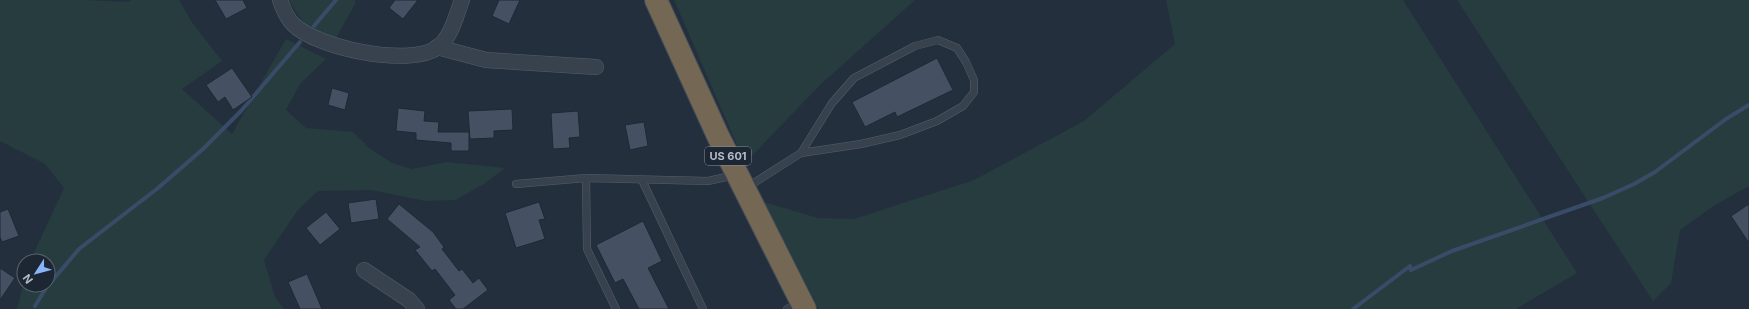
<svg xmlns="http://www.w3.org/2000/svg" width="1749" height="309" font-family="Inter,sans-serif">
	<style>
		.green { fill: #263c3f }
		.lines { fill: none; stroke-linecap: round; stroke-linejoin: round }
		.stream { stroke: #394c67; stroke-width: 4 }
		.building { fill: #455162; stroke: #1f2835 }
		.lane-casing { stroke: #565f6c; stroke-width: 8 }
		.street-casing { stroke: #565f6c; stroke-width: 16 }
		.highway-casing { stroke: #434c59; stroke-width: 24 }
		.lane { stroke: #38414e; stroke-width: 7 }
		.street { stroke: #38414e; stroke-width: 15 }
		.highway { stroke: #746855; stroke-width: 22 }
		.labels { text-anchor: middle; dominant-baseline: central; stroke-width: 4; stroke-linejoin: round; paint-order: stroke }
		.shield { fill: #1d2633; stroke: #878f9c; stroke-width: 1 }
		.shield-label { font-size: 11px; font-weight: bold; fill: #b4bcc9 }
	</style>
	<rect width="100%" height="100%" fill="#242f3e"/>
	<g class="green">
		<polygon points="0,0 86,0 127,2 132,0 179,0 191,21 222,61 182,89 232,134 286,39 326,59 300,84 286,110 306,128 353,132 369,148 392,163 412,169 447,162 505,168 484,184 455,200 425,201 371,190 318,191 298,210 264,260 275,297 284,309 17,309 24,282 24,285 48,285 48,261 30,261 64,188 45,164 0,141"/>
		<path d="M289,0h66v4l-20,36c-24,-7 -34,-18 -46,-40z"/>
		<polygon points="674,0 915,0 821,84 745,163"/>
		<polygon points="1166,0 1403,0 1577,273 1516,309 819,309 764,202 818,218 854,219 974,180 1084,121 1175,44"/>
		<polygon points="1457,0 1749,0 1749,186 1715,205 1680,230 1671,283 1653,301"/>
	</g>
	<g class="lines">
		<g class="stream">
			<polyline points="314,26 336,0"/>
			<polyline points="35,306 46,288 79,249 158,188 203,149 241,111 300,42"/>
			<polyline points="1353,309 1410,266 1411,270 1452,251 1603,198 1634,184 1655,172 1726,119 1749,105"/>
		</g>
	</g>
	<g class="building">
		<polygon points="215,0 243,0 247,8 226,19"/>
		<polygon points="395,0 418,0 403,19 389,8"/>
		<polygon points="499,0 520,0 509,24 492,16"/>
		<polygon points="937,58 953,90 897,117 895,112 865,127 852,102"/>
		<polygon points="232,68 252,97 233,110 225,97 218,102 206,85"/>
		<polygon points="332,88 349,93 345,110 328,105"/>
		<polygon points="398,108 425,111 424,121 439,122 438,132 469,132 469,151 451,151 451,143 416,140 416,133 396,131"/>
		<polygon points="512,109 513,130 494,131 494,138 470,139 468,111"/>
		<polygon points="578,111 580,137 569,138 570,148 553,149 551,113"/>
		<polygon points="644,122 648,146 630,150 625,125"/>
		<polygon points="376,199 379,219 351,223 348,203"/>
		<polygon points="539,202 545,219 539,220 545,239 516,248 505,213"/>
		<polygon points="399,204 433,232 444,247 442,249 459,271 462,269 473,283 479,278 488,290 463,309 456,309 449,300 455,295 435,269 432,271 415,250 420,247 387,219"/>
		<polygon points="1749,204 1749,243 1731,216"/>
		<polygon points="8,209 19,236 2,242 0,237 0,212"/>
		<polygon points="326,212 340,229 320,245 306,228"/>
		<polygon points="643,221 662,261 648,268 669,309 639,309 623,279 615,283 596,245"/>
		<polygon points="0,268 15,278 0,300"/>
		<polygon points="307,274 322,309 300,309 288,282"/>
	</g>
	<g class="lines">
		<g class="lane-casing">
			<g id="lane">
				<polyline points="586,178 587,249 616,309"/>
				<polyline points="642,180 703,309"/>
				<polyline points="516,184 586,178 708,181 735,175"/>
				<polyline points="746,188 801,153 861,144 900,135 937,121 963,106 974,92 974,80 966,62 957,48 938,40 915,46 854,78 832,103 801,153"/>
				<polyline points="787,309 799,303"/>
			</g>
		</g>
		<g class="street-casing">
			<g id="street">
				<path d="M280,0c3,9 6,17 13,24 23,24 115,43 144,24 14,-10 19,-32 25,-48"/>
				<polyline points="437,47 486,60 596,67"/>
				<polyline points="364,270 409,300 417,309"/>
			</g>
		</g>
		<g class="highway-casing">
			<polyline id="highway" points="656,0 718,136 805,309"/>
		</g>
		<use href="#lane" class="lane"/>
		<use href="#street" class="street"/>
		<use href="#highway" class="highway"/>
	</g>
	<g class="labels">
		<rect class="shield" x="705" y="147" width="46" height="18" rx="3"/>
		<g class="shield-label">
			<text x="728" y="156">US 601</text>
		</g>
	</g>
	<g transform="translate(36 273) rotate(234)"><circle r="19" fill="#1d2633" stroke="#59626f"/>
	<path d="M0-3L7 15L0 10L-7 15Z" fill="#8ab4f8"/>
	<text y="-6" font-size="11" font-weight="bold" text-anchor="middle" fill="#b4bcc9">N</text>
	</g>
</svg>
